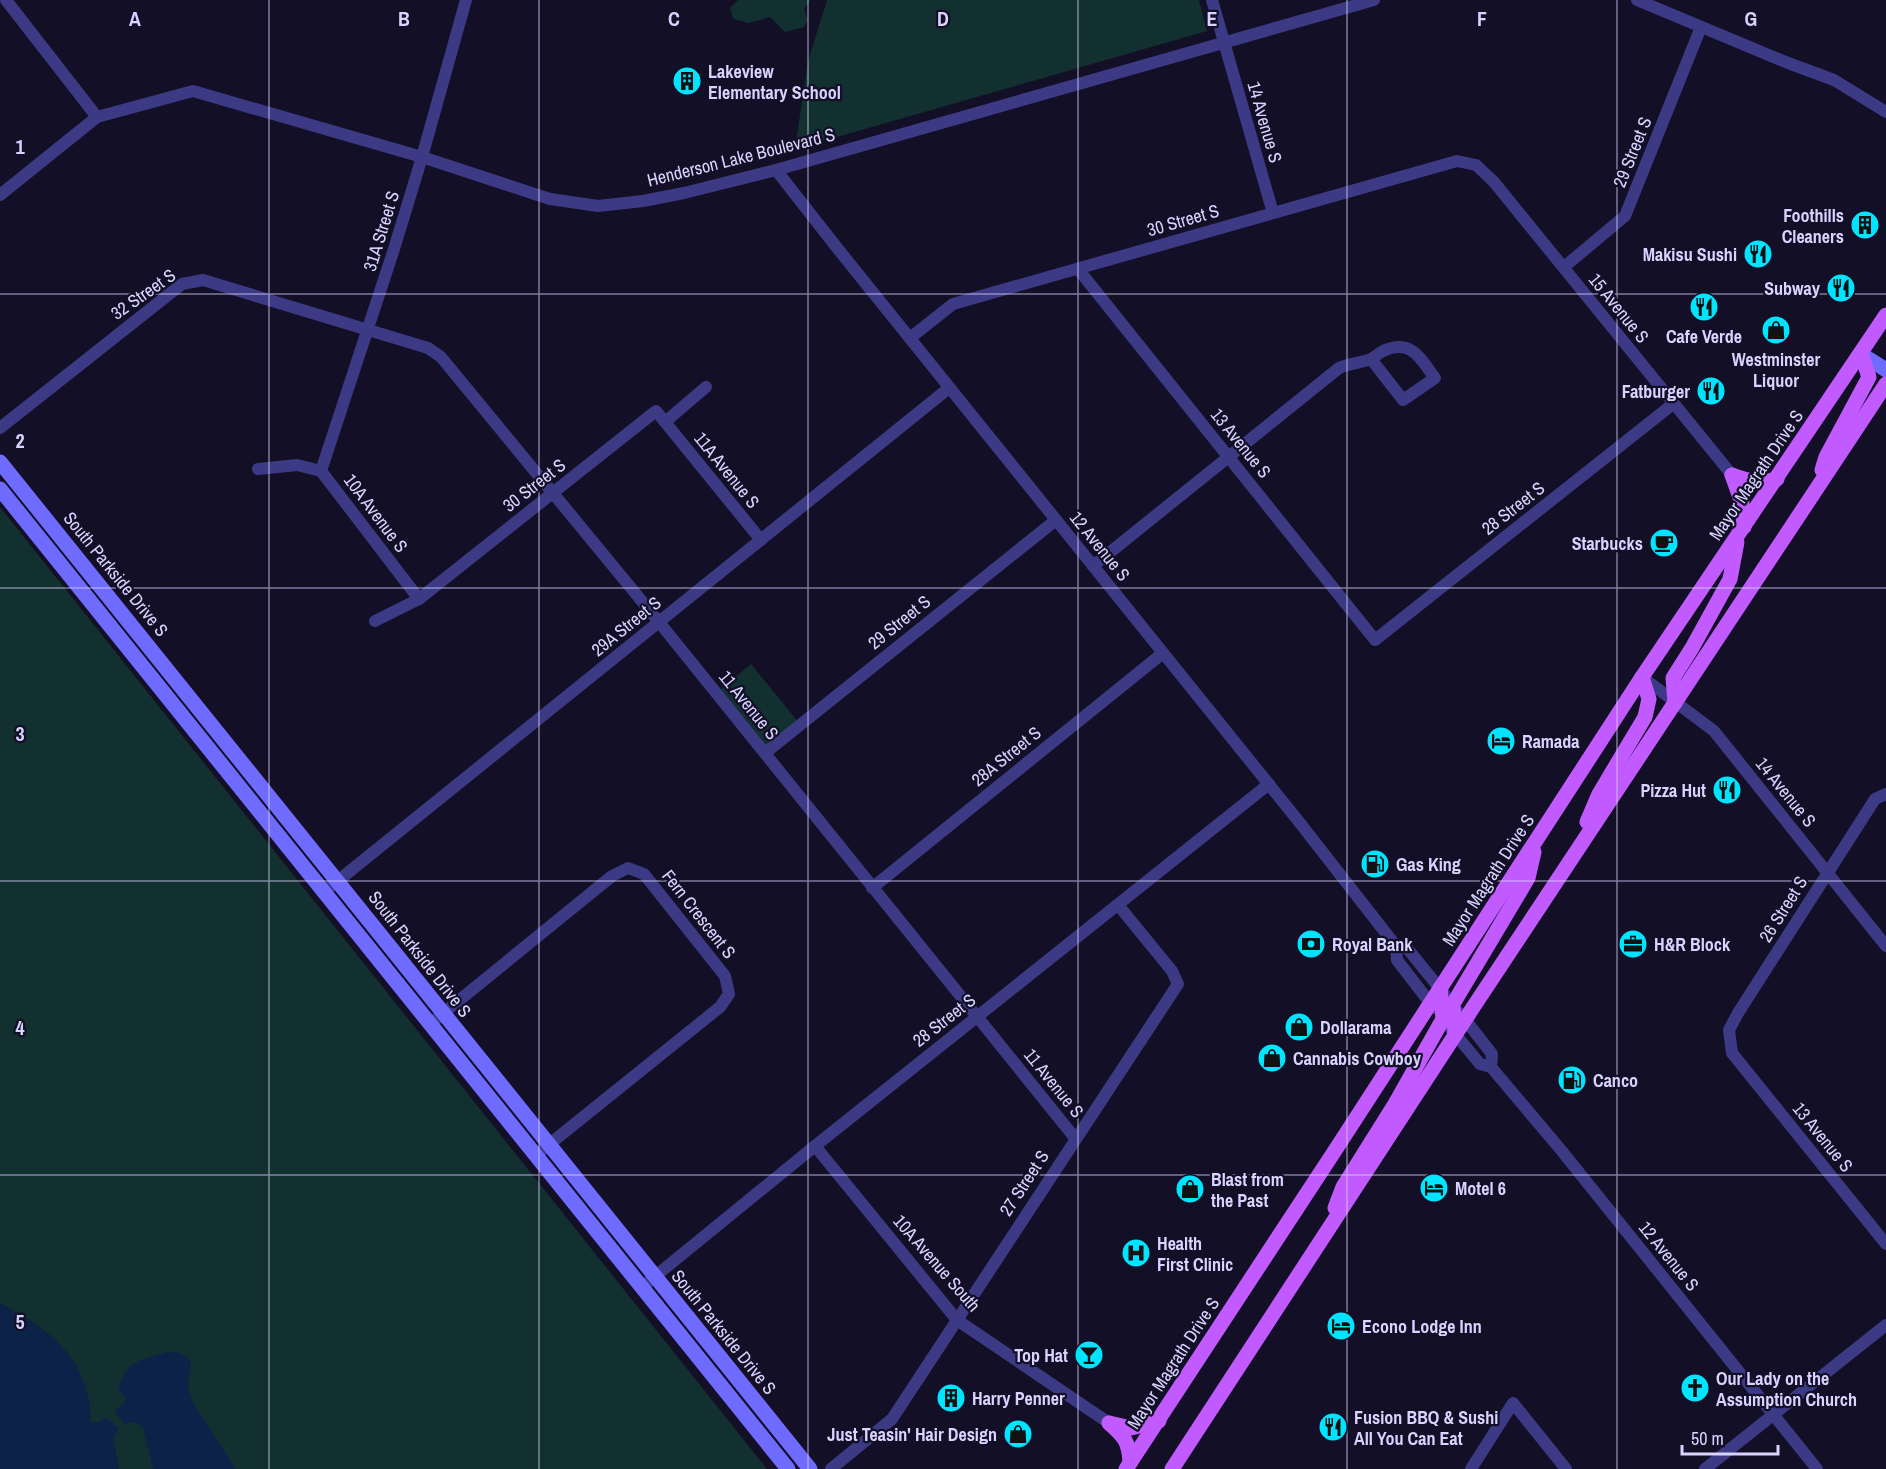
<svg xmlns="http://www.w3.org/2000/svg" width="1886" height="1469" font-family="'Archivo Narrow',sans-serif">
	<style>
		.green { fill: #12302f }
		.water { fill: #0c2248 }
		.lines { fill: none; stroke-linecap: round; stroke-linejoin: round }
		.street { stroke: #3d3a85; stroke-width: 12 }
		.secondary { stroke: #6f6bff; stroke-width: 15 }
		.primary { stroke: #c25bff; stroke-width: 15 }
		.grid { fill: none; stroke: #d9d4ff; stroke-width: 1.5; stroke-opacity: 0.55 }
		.labels { text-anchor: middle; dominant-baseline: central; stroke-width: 4.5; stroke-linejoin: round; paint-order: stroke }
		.poi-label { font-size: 18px; font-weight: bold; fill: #d9d4ff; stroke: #130f26; text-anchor: start }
		.street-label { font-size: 18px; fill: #d9d4ff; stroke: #130f26 }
		.grid-label { font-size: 20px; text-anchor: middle; font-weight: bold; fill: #d9d4ff; stroke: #130f26; stroke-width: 4.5; stroke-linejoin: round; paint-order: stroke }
	</style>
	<rect width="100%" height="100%" fill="#130f26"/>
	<g class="green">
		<polygon points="738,0 810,0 804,9 808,20 804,27 785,32 770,17 749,23 733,19 730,8"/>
		<polygon points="827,0 1199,0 1207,31 795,149 808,61"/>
		<path d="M0,507l767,962h-648l-6,-29 -13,-18h-10c-1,-8 0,-16 -2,-23 -12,-53 -45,-71 -88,-96z"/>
		<polygon points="751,664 800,724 765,753 716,693"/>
	</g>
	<g class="water">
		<path d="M0,1303c40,23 79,45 88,95 2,8 1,16 2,24h10l6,-5 12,11 -5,12 6,29h-119z"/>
		<path d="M167,1352l14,1 8,7 2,5 -3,21 4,15 44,68h-83l-10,-42 -9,-5 -9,2 -9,-10v-4l8,-7 1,-6 -7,-8c9,-30 22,-28 49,-37z"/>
	</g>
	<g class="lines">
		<g class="street">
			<polyline points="6,0 97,117"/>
			<polyline points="1212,0 1273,213"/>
			<polyline points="1637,0 1788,63 1834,80 1886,112"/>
			<polyline points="776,170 838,249 1296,818 1396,946 1397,960 1434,1008"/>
			<polyline points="0,195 97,117 193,91 422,157 550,199 598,206 643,201 684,193 776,170 1374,0"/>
			<polyline points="1564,267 1625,216 1701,27"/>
			<polyline points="1078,269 1375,640 1673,404"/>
			<polyline points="910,338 953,304 1457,161 1476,165 1494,182 1732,475"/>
			<polyline points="665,422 761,540"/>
			<polyline points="0,428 182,284 203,280 428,348 441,357 659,622 1075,1138"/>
			<polyline points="258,469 297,465 321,471 419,599"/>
			<polyline points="321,471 394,249 422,157 466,0"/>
			<path d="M1093,566l246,-198c11,-5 22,-5 32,-9 4,-2 8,-6 12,-8 28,-13 37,7 52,27l-32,22 -32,-41"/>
			<polyline points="375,621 419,599 656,411 665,422 706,387"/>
			<polyline points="1642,677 1714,731 1886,946"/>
			<polyline points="765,753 1056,520"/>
			<polyline points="1886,794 1875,799 1738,1013 1729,1030 1732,1053 1886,1244"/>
			<polyline points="872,888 1163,653"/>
			<polyline points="324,892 949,388"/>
			<polyline points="1396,946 1407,948 1445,995"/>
			<polyline points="1460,1013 1492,1054 1491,1067"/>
			<polyline points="430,1024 612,876 628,868 644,874 725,976 729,994 720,1007 536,1155"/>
			<polyline points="1451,1029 1480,1064 1491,1067 1561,1150 1817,1469"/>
			<polyline points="815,1146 957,1320 1109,1423"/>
			<polyline points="642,1287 815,1146 1269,784"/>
			<polyline points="831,1469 892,1419 1178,984 1172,971 1119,906"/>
			<polyline points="1471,1469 1513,1403 1566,1469"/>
			<polyline points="1705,1469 1886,1325"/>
		</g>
		<g class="secondary">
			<polyline points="1861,354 1886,370"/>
			<polyline points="0,462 810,1469"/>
			<polyline points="0,489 788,1469"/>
		</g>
		<g class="primary">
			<polyline points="1822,470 1826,457 1869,377 1861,354"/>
			<polyline points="1732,475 1742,503 1744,527"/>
			<path d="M1732,475c16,6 28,9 45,4"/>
			<polyline points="1675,703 1673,678 1692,648 1730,579 1737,542"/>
			<polyline points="1587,822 1599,794 1645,717 1649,699 1642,677"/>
			<polyline points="1455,1035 1453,1004 1528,878 1534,852"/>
			<polyline points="1335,1208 1343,1187 1395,1104 1443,1019 1440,988"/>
			<polyline points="1109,1423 1131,1428 1159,1421"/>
			<path d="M1109,1423c16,14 20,19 21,40"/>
			<polyline points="1126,1469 1334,1152 1642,677 1886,315"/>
			<polyline points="1172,1469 1472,1009 1886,384"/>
		</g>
	</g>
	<path class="grid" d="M269,0v1469M539,0v1469M808,0v1469M1078,0v1469M1347,0v1469M1617,0v1469M0,294h1886M0,588h1886M0,881h1886M0,1175h1886"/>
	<defs>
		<g id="building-disc" transform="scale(1.5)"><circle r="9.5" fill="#00e5ff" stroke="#130f26"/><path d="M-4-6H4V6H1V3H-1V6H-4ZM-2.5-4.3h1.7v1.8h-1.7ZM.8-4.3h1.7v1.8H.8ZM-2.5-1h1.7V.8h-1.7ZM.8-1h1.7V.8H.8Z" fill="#111"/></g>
		<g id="restaurant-disc" transform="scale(1.5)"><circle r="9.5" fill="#00e5ff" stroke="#130f26"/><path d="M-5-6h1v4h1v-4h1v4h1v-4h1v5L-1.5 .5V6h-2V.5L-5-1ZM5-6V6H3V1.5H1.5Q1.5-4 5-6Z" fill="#111"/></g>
		<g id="shop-disc" transform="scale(1.5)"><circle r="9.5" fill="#00e5ff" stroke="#130f26"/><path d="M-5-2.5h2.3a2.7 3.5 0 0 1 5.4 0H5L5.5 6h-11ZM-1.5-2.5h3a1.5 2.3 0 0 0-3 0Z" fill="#111"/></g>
		<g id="cafe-disc" transform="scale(1.5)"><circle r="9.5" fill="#00e5ff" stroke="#130f26"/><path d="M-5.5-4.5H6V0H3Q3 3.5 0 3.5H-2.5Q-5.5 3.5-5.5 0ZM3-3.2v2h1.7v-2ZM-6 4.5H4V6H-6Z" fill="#111"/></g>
		<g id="hotel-disc" transform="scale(1.5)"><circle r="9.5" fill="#00e5ff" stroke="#130f26"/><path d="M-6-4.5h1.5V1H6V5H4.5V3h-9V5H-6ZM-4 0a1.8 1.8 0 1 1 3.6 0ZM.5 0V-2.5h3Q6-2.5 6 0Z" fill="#111"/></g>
		<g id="fuel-disc" transform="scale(1.5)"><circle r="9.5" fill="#00e5ff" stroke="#130f26"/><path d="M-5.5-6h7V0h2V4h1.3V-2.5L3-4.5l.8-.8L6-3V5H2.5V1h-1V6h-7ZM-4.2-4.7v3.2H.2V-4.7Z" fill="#111"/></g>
		<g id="bank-disc" transform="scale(1.5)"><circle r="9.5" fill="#00e5ff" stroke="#130f26"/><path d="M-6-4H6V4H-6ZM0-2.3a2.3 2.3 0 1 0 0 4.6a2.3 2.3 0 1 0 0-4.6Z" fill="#111"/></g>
		<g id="office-disc" transform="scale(1.5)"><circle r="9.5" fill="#00e5ff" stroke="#130f26"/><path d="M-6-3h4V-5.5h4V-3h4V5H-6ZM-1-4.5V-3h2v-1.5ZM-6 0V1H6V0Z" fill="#111"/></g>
		<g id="hospital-disc" transform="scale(1.5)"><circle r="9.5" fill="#00e5ff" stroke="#130f26"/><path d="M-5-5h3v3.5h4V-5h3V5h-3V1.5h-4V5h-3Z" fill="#111"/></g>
		<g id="bar-disc" transform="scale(1.5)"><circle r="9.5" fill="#00e5ff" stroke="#130f26"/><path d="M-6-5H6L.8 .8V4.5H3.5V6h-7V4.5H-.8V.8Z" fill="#111"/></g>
		<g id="church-disc" transform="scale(1.5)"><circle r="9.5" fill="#00e5ff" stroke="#130f26"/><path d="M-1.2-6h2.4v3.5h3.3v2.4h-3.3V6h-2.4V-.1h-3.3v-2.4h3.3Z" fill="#111"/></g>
	</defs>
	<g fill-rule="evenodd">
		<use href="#building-disc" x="687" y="81"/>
		<use href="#building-disc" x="1865" y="225"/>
		<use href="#restaurant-disc" x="1758" y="254"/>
		<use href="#restaurant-disc" x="1841" y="288"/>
		<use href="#restaurant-disc" x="1704" y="307"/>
		<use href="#shop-disc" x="1776" y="330"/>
		<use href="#restaurant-disc" x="1711" y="391"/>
		<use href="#cafe-disc" x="1664" y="543"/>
		<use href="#hotel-disc" x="1501" y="741"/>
		<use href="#restaurant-disc" x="1727" y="790"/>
		<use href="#fuel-disc" x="1375" y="864"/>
		<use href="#bank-disc" x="1311" y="944"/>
		<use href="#office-disc" x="1633" y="944"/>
		<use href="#shop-disc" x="1299" y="1027"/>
		<use href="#shop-disc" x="1272" y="1058"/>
		<use href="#fuel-disc" x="1572" y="1080"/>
		<use href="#hotel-disc" x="1434" y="1188"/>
		<use href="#shop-disc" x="1190" y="1189"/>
		<use href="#hospital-disc" x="1136" y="1253"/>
		<use href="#hotel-disc" x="1341" y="1326"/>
		<use href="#bar-disc" x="1089" y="1355"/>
		<use href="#church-disc" x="1695" y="1388"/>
		<use href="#building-disc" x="951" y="1398"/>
		<use href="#restaurant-disc" x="1333" y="1427"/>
		<use href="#shop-disc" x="1018" y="1434"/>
	</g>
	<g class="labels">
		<g class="poi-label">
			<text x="708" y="71">Lakeview<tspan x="708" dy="21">Elementary School</tspan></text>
			<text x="1844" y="215" text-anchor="end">Foothills<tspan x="1844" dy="21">Cleaners</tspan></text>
			<text x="1737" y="254" text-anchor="end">Makisu Sushi</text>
			<text x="1820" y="288" text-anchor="end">Subway</text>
			<text x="1704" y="336" text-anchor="middle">Cafe Verde</text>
			<text x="1776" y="359" text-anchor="middle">Westminster<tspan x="1776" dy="21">Liquor</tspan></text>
			<text x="1690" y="391" text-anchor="end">Fatburger</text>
			<text x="1643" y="543" text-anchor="end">Starbucks</text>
			<text x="1522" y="741">Ramada</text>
			<text x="1706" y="790" text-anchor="end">Pizza Hut</text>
			<text x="1396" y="864">Gas King</text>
			<text x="1332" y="944">Royal Bank</text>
			<text x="1654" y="944">H&amp;R Block</text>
			<text x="1320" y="1027">Dollarama</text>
			<text x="1293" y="1058">Cannabis Cowboy</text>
			<text x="1593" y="1080">Canco</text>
			<text x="1211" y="1179">Blast from<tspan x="1211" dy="21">the Past</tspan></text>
			<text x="1455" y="1188">Motel 6</text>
			<text x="1157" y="1243">Health<tspan x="1157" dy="21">First Clinic</tspan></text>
			<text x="1362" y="1326">Econo Lodge Inn</text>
			<text x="1068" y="1355" text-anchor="end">Top Hat</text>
			<text x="1716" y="1378">Our Lady on the<tspan x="1716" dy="21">Assumption Church</tspan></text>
			<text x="972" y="1398">Harry Penner</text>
			<text x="1354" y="1417">Fusion BBQ &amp; Sushi<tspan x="1354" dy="21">All You Can Eat</tspan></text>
			<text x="997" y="1434" text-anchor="end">Just Teasin' Hair Design</text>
		</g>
		<g class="street-label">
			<text transform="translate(1265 122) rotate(74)">14 Avenue S</text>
			<text transform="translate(1632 152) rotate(-68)">29 Street S</text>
			<text transform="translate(741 157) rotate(-14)">Henderson Lake Boulevard S</text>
			<text transform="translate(1183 220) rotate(-16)">30 Street S</text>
			<text transform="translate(381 231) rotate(-73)">31A Street S</text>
			<text transform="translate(143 294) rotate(-35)">32 Street S</text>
			<text transform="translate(1619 308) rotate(51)">15 Avenue S</text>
			<text transform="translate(1241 443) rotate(51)">13 Avenue S</text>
			<text transform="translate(727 470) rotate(51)">11A Avenue S</text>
			<text transform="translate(1756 475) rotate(-56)">Mayor Magrath Drive S</text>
			<text transform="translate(534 485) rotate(-38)">30 Street S</text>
			<text transform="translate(1513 508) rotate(-38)">28 Street S</text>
			<text transform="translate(376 513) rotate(53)">10A Avenue S</text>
			<text transform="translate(1100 546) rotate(51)">12 Avenue S</text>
			<text transform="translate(116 574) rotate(51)">South Parkside Drive S</text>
			<text transform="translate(899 622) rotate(-39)">29 Street S</text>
			<text transform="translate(626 626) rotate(-39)">29A Street S</text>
			<text transform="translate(749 705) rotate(51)">11 Avenue S</text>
			<text transform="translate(1006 756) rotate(-39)">28A Street S</text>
			<text transform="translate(1786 792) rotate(51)">14 Avenue S</text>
			<text transform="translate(1488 880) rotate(-57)">Mayor Magrath Drive S</text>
			<text transform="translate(1783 909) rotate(-58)">26 Street S</text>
			<text transform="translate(699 914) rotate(52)">Fern Crescent S</text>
			<text transform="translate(420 954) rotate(52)">South Parkside Drive S</text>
			<text transform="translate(944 1020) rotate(-38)">28 Street S</text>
			<text transform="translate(1054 1083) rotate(51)">11 Avenue S</text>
			<text transform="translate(1823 1137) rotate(51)">13 Avenue S</text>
			<text transform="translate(1024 1183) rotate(-57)">27 Street S</text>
			<text transform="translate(1669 1256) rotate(51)">12 Avenue S</text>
			<text transform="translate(937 1263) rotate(49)">10A Avenue South</text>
			<text transform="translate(724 1332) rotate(51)">South Parkside Drive S</text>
			<text transform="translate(1173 1363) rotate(-57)">Mayor Magrath Drive S</text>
		</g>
	</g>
	<g class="grid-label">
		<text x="135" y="26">A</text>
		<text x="404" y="26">B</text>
		<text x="674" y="26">C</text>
		<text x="943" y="26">D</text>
		<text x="1212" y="26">E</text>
		<text x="1482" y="26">F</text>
		<text x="1751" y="26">G</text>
		<text x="20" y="154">1</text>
		<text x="20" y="448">2</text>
		<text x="20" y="741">3</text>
		<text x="20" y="1035">4</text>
		<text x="20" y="1329">5</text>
	</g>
	<path d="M1682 1445v9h96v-9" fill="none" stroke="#d9d4ff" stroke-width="3"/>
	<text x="1691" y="1445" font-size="18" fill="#d9d4ff" stroke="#130f26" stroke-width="4.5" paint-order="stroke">50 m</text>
</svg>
